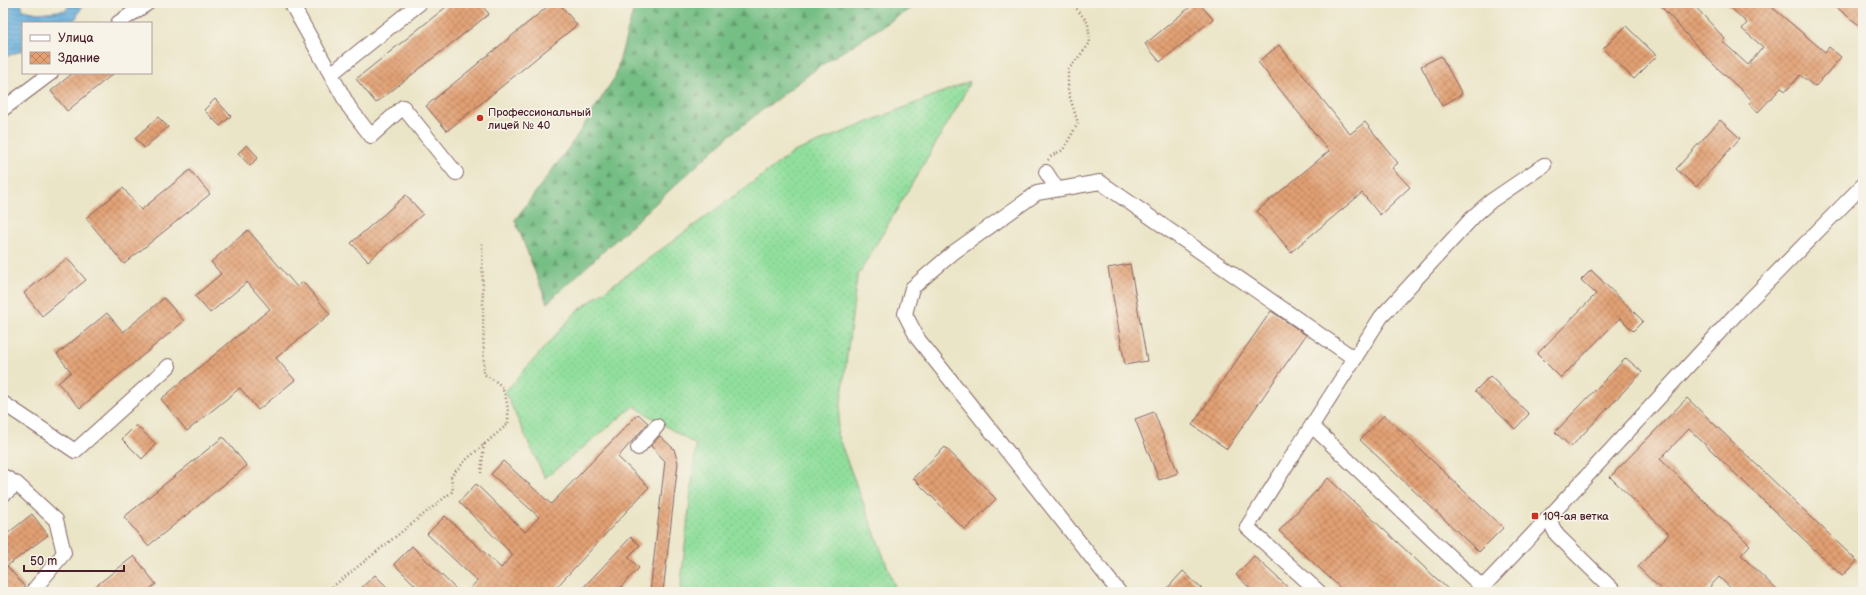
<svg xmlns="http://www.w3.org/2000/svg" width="1866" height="595" font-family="'Balsamiq Sans',sans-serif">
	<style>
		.grass { fill: url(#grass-dots); stroke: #6e7f64 }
		.forest { fill: url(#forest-firs); stroke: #5f6e58 }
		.water { fill: url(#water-rules); stroke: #576684 }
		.building { fill: url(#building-cross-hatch) }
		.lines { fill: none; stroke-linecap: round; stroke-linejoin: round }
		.minor-casing { stroke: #826462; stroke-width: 16 }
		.path { stroke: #826462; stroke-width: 2.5; stroke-dasharray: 1 3; stroke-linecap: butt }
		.minor { stroke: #fff; stroke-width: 14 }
		.poi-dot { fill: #c8321e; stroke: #f7f3e8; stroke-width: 1.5 }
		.labels { text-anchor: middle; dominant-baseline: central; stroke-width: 3.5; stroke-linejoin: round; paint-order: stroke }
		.poi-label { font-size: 11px; fill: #4a1f2b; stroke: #f7f3e8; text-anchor: start }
	</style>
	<defs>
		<pattern id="grass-dots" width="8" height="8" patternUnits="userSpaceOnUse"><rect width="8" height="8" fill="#91df9d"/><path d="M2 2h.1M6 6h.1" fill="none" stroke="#7fbf87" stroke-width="1.8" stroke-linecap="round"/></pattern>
		<pattern id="forest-firs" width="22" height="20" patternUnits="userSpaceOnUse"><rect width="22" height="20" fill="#74be84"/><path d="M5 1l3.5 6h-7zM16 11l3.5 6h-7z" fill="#619a6c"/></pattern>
		<pattern id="water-rules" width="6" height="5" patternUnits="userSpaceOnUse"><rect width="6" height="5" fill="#64addc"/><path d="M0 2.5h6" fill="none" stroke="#548cb3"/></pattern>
		<pattern id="building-cross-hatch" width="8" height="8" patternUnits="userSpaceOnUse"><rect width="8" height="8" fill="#e2a073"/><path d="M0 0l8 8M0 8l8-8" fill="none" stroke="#b9825f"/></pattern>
	</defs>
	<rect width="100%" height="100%" fill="#f7f3e8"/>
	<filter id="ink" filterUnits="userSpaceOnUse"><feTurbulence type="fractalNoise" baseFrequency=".025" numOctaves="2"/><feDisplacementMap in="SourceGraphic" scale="8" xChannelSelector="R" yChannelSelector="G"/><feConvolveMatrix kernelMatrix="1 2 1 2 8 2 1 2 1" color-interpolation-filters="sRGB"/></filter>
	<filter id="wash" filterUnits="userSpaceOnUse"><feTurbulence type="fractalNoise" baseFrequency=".012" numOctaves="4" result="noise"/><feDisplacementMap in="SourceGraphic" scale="16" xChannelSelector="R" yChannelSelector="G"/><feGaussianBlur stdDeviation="0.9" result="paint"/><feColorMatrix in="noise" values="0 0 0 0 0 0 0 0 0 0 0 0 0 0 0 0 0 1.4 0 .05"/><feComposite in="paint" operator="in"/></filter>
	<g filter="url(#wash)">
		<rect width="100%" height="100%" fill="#ebe5c8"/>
		<polygon class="grass" points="970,81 959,104 857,277 837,434 897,592 680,592 696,445 634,406 545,478 505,392 576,312 794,152"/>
		<polygon class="forest" points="638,3 919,3 820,66 731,134 547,303 515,220 575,139 615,77 633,11"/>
		<polygon class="water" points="3,3 21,3 23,10 38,13 66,10 70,3 84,3 76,18 70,23 23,23 23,50 3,58"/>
		<g id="blocks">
			<g class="building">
				<polygon points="451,3 480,3 489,14 376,103 356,79"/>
				<polygon points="552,3 559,3 577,25 447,131 426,106"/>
				<polygon points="1195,3 1199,3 1213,19 1160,62 1145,44"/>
				<polygon points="1658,3 1692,3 1725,39 1722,41 1748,65 1763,47 1742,29 1747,23 1726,3 1767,3 1825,52 1829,47 1841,57 1815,87 1800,75 1786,91 1781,88 1758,112 1749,104 1752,100 1713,64"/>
				<polygon points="1831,3 1863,3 1863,28"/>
				<polygon points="1626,26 1657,56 1634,79 1603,49"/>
				<polygon points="1279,45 1350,134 1365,122 1398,163 1392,168 1410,187 1380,215 1362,193 1291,252 1257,211 1329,151 1258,62"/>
				<polygon points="1441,56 1462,94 1442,106 1421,66"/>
				<polygon points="73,73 114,73 67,111 51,91"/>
				<polygon points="215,99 231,116 220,126 204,110"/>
				<polygon points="158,117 168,127 144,148 135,138"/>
				<polygon points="1720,120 1740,138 1696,187 1676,169"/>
				<polygon points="247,145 258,157 250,166 238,153"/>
				<polygon points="190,170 210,194 124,264 86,218 123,188 141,210"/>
				<polygon points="406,195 423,214 368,261 351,243"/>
				<polygon points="248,230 297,287 303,282 330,314 276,358 295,380 258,410 240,388 187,431 161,399 270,309 247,282 210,313 195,296 221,274 211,262"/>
				<polygon points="67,258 86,280 42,316 24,293"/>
				<polygon points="1130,264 1147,361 1125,365 1108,268"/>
				<polygon points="1591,270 1643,321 1633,331 1620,318 1561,378 1537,354 1596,294 1581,280"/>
				<polygon points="164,298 184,321 80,408 58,383 71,372 57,354 107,313 123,332"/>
				<polygon points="1271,311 1306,335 1227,449 1192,425"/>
				<polygon points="1626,358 1642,372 1571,447 1555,432"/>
				<polygon points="1490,376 1529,414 1515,429 1475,391"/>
				<polygon points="1687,398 1857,561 1842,576 1689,429 1660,459 1750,545 1741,555 1779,592 1735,592 1719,577 1705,592 1664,592 1638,567 1669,534 1610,477"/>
				<polygon points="1154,412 1178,473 1159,480 1135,419"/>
				<polygon points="638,414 648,423 618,457 649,487 552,592 467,592 477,581 427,534 445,516 501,568 513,555 459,502 476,484 525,532 539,517 491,474 503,461 551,504"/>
				<polygon points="1384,415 1503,528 1479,552 1360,440"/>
				<polygon points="136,425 156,444 142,459 122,439"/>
				<polygon points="660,436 674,449 678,463 663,592 650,592 665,461 651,446"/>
				<polygon points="223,437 247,466 148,546 124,517"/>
				<polygon points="945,447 996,499 965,530 913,478"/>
				<polygon points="1328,478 1451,592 1345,592 1279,531"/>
				<polygon points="32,514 48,535 7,566 25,587 19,592 3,592 3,537"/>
				<polygon points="631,537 640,545 628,557 639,568 616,592 579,592"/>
				<polygon points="412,546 418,552 459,592 422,592 394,564"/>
				<polygon points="134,556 156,584 146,592 88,592"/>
				<polygon points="1254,556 1293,592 1254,592 1236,575"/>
				<polygon points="1183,571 1205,592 1164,592"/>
				<polygon points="375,575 392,592 357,592"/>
			</g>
		</g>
	</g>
	<g filter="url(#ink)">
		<use href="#blocks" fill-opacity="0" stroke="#826462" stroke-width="1"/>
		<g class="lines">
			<g class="minor-casing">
				<g id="minor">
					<polyline points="291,3 349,107 371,136 403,107 456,173"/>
					<polyline points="118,23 148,3"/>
					<polyline points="331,74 420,3"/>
					<polyline points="3,109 51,73"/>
					<polyline points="1046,172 1057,189"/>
					<polyline points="3,403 75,451 169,366"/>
					<polyline points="1312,426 1482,587"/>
					<polyline points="638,448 657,426"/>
					<polyline points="3,476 17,484 56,520 64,553 32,592"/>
					<polyline points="3,495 17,484"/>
					<polyline points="1550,516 1552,526 1557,535 1615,592"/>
					<polyline points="1119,592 918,339 905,314 912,288 954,252 1037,193 1100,182 1355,359"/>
					<polyline points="1319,592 1247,527 1381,317 1475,215 1491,201 1544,165"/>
					<polyline points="1478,592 1550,516 1736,314 1863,185"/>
				</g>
			</g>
			<g class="path">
				<polyline points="1048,160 1051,156 1063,150 1078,123 1068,91 1068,70 1090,43 1088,23 1072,3"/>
				<polyline points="481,473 484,444"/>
				<path d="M326,592l127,-101 -2,-15 16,-17 41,-35c1,-12 -1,-32 -10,-41 -4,-3 -10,-6 -14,-9l-2,-133"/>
			</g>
			<use href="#minor" class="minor"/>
		</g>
	</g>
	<g class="poi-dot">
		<circle cx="480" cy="118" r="4"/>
		<rect x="1531" y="512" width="8" height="8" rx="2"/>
	</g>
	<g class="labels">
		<g class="poi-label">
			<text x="488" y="112">Профессиональный<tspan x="488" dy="13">лицей № 40</tspan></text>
			<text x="1543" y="516">109-ая ветка</text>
		</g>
	</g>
	<rect width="1866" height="595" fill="none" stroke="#f7f3e8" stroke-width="16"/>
	<rect x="22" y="22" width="130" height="52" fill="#f7f3e8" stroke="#b29e9c"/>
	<rect x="30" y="35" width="20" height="6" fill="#ffffff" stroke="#b29e9c"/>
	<text x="58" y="42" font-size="12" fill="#4a1f2b">Улица</text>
	<rect x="30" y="52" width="20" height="12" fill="url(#building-cross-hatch)" stroke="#b29e9c"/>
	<text x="58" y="62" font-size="12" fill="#4a1f2b">Здание</text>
	<path d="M24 565v6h100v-6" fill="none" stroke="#4a1f2b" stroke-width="2"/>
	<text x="30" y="565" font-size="12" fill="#4a1f2b" stroke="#f7f3e8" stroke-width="3" paint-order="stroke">50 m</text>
</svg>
